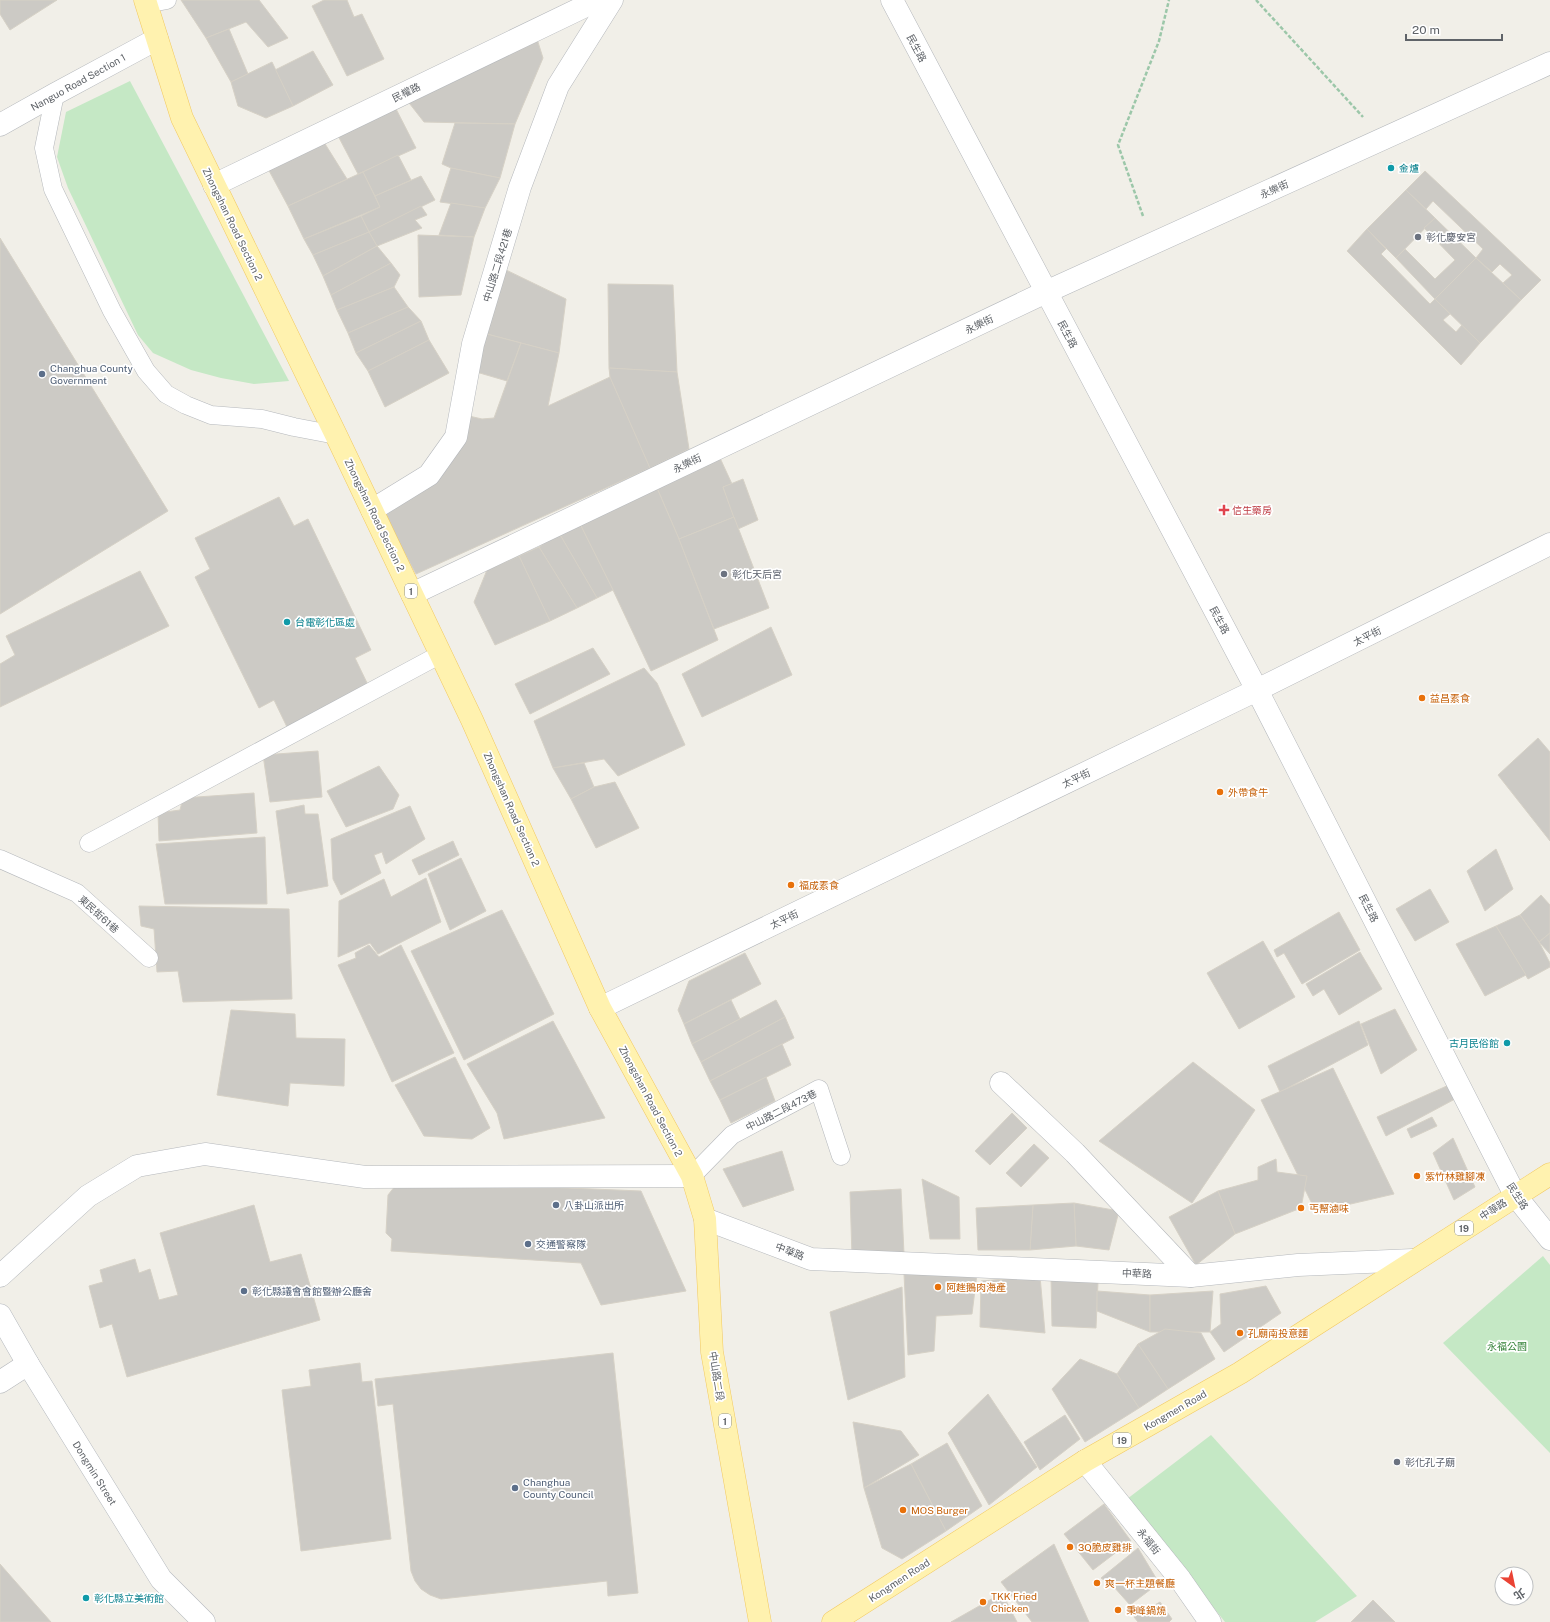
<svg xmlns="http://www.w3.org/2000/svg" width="1550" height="1622" font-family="'Public Sans','Noto Sans TC',sans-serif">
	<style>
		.green { fill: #c5e8c5 }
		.building { fill: #cccac5; stroke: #d6d1c6 }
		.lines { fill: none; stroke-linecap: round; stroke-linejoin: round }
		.lane-casing { stroke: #b5b8bc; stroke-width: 19 }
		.street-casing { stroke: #b5b8bc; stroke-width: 23 }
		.secondary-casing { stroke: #b6babf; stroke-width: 23 }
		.primary-casing { stroke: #f2c960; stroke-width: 23 }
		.path { stroke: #9cc7a9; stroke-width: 2.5; stroke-dasharray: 4 2; stroke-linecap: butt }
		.lane { stroke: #fff; stroke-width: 18 }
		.street { stroke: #fff; stroke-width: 22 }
		.secondary { stroke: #fff; stroke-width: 22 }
		.primary { stroke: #fff2af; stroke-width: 22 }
		.culture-dot { fill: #0f9aa8; stroke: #fff; stroke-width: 1.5 }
		.worship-dot { fill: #6b7280; stroke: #fff; stroke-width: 1.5 }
		.service-dot { fill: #5c6f8a; stroke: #fff; stroke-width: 1.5 }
		.health-dot { fill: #e0444e; stroke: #fff; stroke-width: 1.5 }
		.food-dot { fill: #e8710a; stroke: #fff; stroke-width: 1.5 }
		.labels { text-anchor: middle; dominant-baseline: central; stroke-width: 3.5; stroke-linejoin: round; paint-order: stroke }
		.shield { fill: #fff; stroke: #8f9295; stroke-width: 1 }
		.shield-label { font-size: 9px; font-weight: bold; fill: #5f6368 }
		.street-label { font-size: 10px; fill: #5f6368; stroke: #fff }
		.culture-label { font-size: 10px; fill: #0d838f; stroke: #fff; text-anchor: start }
		.worship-label { font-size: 10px; fill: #5b616d; stroke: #fff; text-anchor: start }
		.service-label { font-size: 10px; fill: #4e5e75; stroke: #fff; text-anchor: start }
		.health-label { font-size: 10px; fill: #be3a42; stroke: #fff; text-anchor: start }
		.food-label { font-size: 10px; fill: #c56008; stroke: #fff; text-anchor: start }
		.park-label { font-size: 10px; fill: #348238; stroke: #fff }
	</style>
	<rect width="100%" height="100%" fill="#f1efe8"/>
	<g class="green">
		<polygon points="130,81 289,381 254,384 221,378 191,370 153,353 138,335 68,188 57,157 66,112"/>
		<polygon points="1543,1256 1550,1265 1550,1453 1443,1343"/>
		<polygon points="1211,1435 1357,1596 1315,1622 1225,1622 1127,1499"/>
	</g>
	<g class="building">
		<polygon points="0,0 57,0 10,30 0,14"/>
		<polygon points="181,0 259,0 288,38 268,47 246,22 206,38"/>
		<polygon points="324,0 347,0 354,17 362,14 384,59 347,76 312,6"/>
		<polygon points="229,29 248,74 231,82 206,38"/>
		<polygon points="537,39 543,58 515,124 424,122 406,99"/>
		<polygon points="313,51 333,85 293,106 275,70"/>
		<polygon points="272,62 293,106 266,118 238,106 231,82"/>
		<polygon points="393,103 416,148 358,174 335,130"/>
		<polygon points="455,123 515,124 500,178 451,168 442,164"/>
		<polygon points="322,139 347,179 288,206 266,165"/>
		<polygon points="398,155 411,180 375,196 363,172"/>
		<polygon points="1391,162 1395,166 1391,170 1387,166"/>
		<polygon points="451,168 500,178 485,208 440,202"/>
		<polygon points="1425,171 1541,280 1521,300 1503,283 1512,275 1500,264 1492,272 1476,258 1483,249 1433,201 1426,209 1406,190"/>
		<polygon points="363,172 380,207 304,239 288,206"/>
		<polygon points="421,176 435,200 369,232 361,216 380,207 375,196"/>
		<polygon points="1406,190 1435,218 1396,258 1367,229"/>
		<polygon points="451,203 485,208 474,237 439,235"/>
		<polygon points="421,206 427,215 415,220 422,228 377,246 369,232"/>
		<polygon points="361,216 369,232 313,255 304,239"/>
		<polygon points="1435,218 1476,258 1435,299 1396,258 1405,249 1435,279 1455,260 1424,228"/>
		<polygon points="1367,229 1386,249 1381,254 1430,304 1435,299 1450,314 1443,320 1456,332 1462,325 1480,343 1461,365 1347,251"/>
		<polygon points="369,232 377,246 323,276 313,255"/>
		<polygon points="418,235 474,237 461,295 419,297"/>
		<polygon points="0,238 168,511 0,614"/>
		<polygon points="377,246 391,263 331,295 323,276"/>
		<polygon points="1476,258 1521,300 1480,343 1435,299"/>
		<polygon points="391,263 400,275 394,287 337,310 331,295"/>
		<polygon points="502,268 566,299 559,353 483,333"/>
		<polygon points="608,284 673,285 677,372 609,368"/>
		<polygon points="394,287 408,307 348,333 337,310"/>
		<polygon points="408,307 421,321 356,353 348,333"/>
		<polygon points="421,321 429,340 368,371 356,353"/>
		<polygon points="483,333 521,343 507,381 473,371"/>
		<polygon points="429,340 449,373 385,407 368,371"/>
		<polygon points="521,343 559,353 548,406 610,377 650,468 416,574 383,513 469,416 482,419 494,418"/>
		<polygon points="609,368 677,372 689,449 650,468 610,377"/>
		<polygon points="720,458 732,484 723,487 734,517 679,539 657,488"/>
		<polygon points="743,479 758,520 738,529 723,487"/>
		<polygon points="657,488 679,539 718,640 651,671 613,590 580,524"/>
		<polygon points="279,497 294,526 308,519 371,650 355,658 369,687 287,727 274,700 259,708 195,577 210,569 195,538"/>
		<polygon points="734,517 769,608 714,629 679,539"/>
		<polygon points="580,524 613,590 597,598 559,533"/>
		<polygon points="559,533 597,598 577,608 539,547"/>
		<polygon points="539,547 577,608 550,621 519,556"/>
		<polygon points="519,556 550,621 495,645 474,602 487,570"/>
		<polygon points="140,571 169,626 0,707 0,664 15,655 6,636"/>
		<polygon points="771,627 792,675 702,717 682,674"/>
		<polygon points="593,648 610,674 530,714 515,684"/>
		<polygon points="644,668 657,683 685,745 618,776 604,759 553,768 534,721"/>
		<polygon points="1538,738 1550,752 1550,841 1498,775"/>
		<polygon points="318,751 322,797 270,802 263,755"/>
		<polygon points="584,763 594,787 571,799 553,768"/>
		<polygon points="379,766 399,795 393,809 346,827 327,791"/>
		<polygon points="615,782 639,828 596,848 571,799 594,787"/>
		<polygon points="254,793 257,833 159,841 158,813 180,810 183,798"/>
		<polygon points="304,805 305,814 318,814 328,886 287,894 276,811"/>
		<polygon points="410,806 425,839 386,864 382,852 374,855 381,873 341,895 333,879 331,839"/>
		<polygon points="265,837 267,904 165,904 156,844"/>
		<polygon points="453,841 459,855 419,875 412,860"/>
		<polygon points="1496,849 1513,889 1485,911 1467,871"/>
		<polygon points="461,858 486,911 450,930 428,874"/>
		<polygon points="426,878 441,922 378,954 370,943 338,957 339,901 384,879 391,897"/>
		<polygon points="1430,889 1449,922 1415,941 1396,909"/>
		<polygon points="1541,895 1550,905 1550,933 1539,942 1520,915"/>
		<polygon points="139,906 289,909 292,999 183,1002 178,971 157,972 154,929 141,926"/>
		<polygon points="502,910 554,1014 464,1060 411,951"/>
		<polygon points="1339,912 1360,950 1302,984 1284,953 1277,957 1274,950"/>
		<polygon points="1520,915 1539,942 1550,963 1550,967 1528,979 1496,926"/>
		<polygon points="1496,926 1526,975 1485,996 1456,944"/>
		<polygon points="1550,933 1550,954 1539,942"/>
		<polygon points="1263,941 1295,997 1239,1029 1207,973"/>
		<polygon points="369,945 379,957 401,945 454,1053 392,1082 338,965 356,958 355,953"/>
		<polygon points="1360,952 1382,989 1339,1015 1324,989 1313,996 1306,984"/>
		<polygon points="745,953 761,984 684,1024 678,1010 689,981"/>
		<polygon points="731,1000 740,1019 692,1044 684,1024"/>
		<polygon points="776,1000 785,1017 701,1062 692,1044"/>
		<polygon points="1395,1009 1417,1050 1381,1074 1361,1024"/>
		<polygon points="231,1010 295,1014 296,1038 345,1039 344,1086 290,1083 288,1106 217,1095"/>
		<polygon points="785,1017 794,1038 710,1081 701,1062"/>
		<polygon points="553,1021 605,1118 504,1139 497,1113 467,1064"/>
		<polygon points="1359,1021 1368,1045 1280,1092 1268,1066"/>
		<polygon points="782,1044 791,1065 720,1100 710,1081"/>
		<polygon points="455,1057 490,1128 472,1139 424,1136 395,1085"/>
		<polygon points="1193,1062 1255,1110 1192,1203 1099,1141"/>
		<polygon points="1333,1068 1394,1194 1316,1212 1261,1100"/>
		<polygon points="766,1077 775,1101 731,1123 720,1100"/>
		<polygon points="1449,1085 1455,1099 1386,1136 1377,1117"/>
		<polygon points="1012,1113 1027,1128 990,1165 975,1151"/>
		<polygon points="1432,1117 1437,1126 1411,1138 1407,1129"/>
		<polygon points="1453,1138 1475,1187 1454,1200 1433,1153"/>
		<polygon points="1034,1144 1049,1158 1021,1187 1006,1173"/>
		<polygon points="782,1151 794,1190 743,1207 723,1169"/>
		<polygon points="1276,1159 1277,1172 1307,1176 1301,1208 1235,1234 1218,1191 1258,1180 1258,1167"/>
		<polygon points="922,1179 959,1197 960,1239 930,1239"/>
		<polygon points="399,1181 641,1191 686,1291 601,1305 581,1263 391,1251 392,1239 386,1233 388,1195"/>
		<polygon points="901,1189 904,1254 852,1257 850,1192"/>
		<polygon points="1218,1191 1235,1234 1196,1265 1169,1217"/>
		<polygon points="1074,1203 1119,1211 1109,1250 1076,1246"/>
		<polygon points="1074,1203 1076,1246 1030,1250 1033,1205"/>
		<polygon points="254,1205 270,1262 301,1254 320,1320 127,1377 112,1324 100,1328 89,1286 103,1282 100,1270 135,1259 139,1273 150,1269 159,1300 178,1295 160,1233"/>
		<polygon points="1033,1205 1030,1250 978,1250 976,1208"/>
		<polygon points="904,1274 977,1274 972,1314 936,1316 934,1351 908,1355"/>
		<polygon points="1040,1276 1045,1333 980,1327 981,1281"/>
		<polygon points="1051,1277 1098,1282 1096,1328 1052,1326"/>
		<polygon points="1266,1286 1281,1313 1224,1352 1210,1332 1221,1324 1220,1294"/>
		<polygon points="902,1287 905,1377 848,1400 830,1312"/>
		<polygon points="1097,1291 1150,1295 1150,1332 1097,1311"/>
		<polygon points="1213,1291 1210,1332 1150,1332 1150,1295"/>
		<polygon points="1165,1329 1201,1333 1215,1359 1168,1389 1138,1344"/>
		<polygon points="1138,1344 1168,1389 1139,1408 1117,1374"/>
		<polygon points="613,1353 638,1593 608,1596 607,1581 441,1599 430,1595 421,1589 415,1581 411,1571 393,1404 378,1406 375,1379"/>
		<polygon points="1080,1359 1117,1374 1139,1408 1085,1442 1052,1389"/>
		<polygon points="360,1363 362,1382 372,1381 391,1539 301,1551 282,1390 311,1386 309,1370"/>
		<polygon points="988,1394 1037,1467 989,1505 948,1433"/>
		<polygon points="1065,1415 1080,1439 1040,1470 1024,1442"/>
		<polygon points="853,1422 901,1431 919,1455 864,1488"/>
		<polygon points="947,1443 982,1506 946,1531 911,1464"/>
		<polygon points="911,1464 946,1531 902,1559 882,1548 864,1488"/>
		<polygon points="1104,1504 1131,1541 1093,1570 1064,1534"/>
		<polygon points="1054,1544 1089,1622 1032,1622 1001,1582"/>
		<polygon points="1138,1548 1159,1583 1130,1605 1114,1587 1101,1578"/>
		<polygon points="0,1564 51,1622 0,1622"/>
		<polygon points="1002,1593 1017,1622 951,1622"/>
		<polygon points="1373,1600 1395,1622 1351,1622"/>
		<polygon points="1160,1602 1172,1619 1169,1622 1138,1622 1134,1617"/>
	</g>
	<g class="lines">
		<g class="lane-casing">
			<g id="lane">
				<polyline points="146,4 167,0"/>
				<polyline points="55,94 44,148 53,189 112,311 146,371 166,394 186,405 211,415 262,419 294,427 336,435"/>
				<polyline points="89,843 441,654"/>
				<polyline points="0,859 77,893 149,958"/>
				<polyline points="692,1176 732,1135 819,1089 841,1156"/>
			</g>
		</g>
		<g class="street-casing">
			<g id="street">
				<polyline points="892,0 1257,690 1515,1195"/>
				<polyline points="0,125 55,94 157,39"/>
				<polyline points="214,185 598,0"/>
				<polyline points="372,510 429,475 456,437 473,344 520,187 558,86 612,0"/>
				<polyline points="412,594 1046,292 1550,63"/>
				<polyline points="600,1008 1257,690 1550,544"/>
				<polyline points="1001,1083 1075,1153 1191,1276"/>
				<polyline points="705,1219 811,1259 1191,1276 1298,1265 1413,1260"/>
				<polyline points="0,1276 88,1196 137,1166 205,1154 365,1177 692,1176"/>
				<polyline points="0,1382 28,1364"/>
				<polyline points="1085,1461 1180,1579 1210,1622"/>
			</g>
		</g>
		<g class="secondary-casing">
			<g id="secondary">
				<polyline points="1515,1195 1550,1239"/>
				<polyline points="0,1315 28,1364 161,1579 204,1622"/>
			</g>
		</g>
		<g class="primary-casing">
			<g id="primary">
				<polyline points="145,0 182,118 336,435 472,720 600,1008 692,1176 705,1219 712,1352 760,1622"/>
				<polyline points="833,1622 1085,1461 1240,1373 1550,1174"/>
			</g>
		</g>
		<g class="path">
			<polyline points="1256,0 1363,117"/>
			<polyline points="1143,216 1118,145 1159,41 1169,0"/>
		</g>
		<use href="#lane" class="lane"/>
		<use href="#street" class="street"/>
		<use href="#secondary" class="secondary"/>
		<use href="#primary" class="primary"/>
	</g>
	<g class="culture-dot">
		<circle cx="1391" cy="168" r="4"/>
		<circle cx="287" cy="622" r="4"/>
		<circle cx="1507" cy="1043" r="4"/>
		<circle cx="86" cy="1598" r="4"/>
	</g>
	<g class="worship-dot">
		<circle cx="1418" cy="237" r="4"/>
		<circle cx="724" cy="574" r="4"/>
		<circle cx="1397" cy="1462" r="4"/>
	</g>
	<g class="service-dot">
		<circle cx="42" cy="374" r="4"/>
		<circle cx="556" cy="1205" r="4"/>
		<circle cx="528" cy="1244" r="4"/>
		<circle cx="244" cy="1291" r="4"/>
		<circle cx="515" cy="1488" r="4"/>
	</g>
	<path class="health-dot" d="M1222 504h4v4h4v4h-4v4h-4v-4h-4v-4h4z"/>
	<g class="food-dot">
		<circle cx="1422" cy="698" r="4"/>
		<circle cx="1220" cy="792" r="4"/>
		<circle cx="791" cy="885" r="4"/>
		<circle cx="1417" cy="1176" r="4"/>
		<circle cx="1301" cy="1208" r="4"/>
		<circle cx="938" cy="1287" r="4"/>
		<circle cx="1240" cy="1333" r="4"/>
		<circle cx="903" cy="1510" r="4"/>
		<circle cx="1070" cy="1547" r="4"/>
		<circle cx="1097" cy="1583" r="4"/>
		<circle cx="983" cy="1602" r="4"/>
		<circle cx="1118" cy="1610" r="4"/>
	</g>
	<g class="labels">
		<g class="shield">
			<rect x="405" y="584" width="12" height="14" rx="3"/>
			<rect x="1455" y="1221" width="18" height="14" rx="3"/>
			<rect x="719" y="1414" width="12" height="14" rx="3"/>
			<rect x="1113" y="1433" width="18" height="14" rx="3"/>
		</g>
		<g class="shield-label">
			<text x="411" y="591">1</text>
			<text x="1464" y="1228">19</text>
			<text x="725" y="1421">1</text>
			<text x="1122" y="1440">19</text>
		</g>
		<g class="street-label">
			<text transform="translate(917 48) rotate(62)">民生路</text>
			<text transform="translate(78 82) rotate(-29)">Nanguo Road Section 1</text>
			<text transform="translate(406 92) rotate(-26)">民權路</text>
			<text transform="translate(1274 189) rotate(-24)">永樂街</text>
			<text transform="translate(233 224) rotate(64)">Zhongshan Road Section 2</text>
			<text transform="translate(497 265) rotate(-73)">中山路二段421巷</text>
			<text transform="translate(979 324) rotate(-26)">永樂街</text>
			<text transform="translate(1068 334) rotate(62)">民生路</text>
			<text transform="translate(687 463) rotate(-26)">永樂街</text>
			<text transform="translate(375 515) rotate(64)">Zhongshan Road Section 2</text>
			<text transform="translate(1220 620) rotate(62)">民生路</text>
			<text transform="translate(1367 636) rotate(-27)">太平街</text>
			<text transform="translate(1076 778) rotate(-26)">太平街</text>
			<text transform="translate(512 809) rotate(66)">Zhongshan Road Section 2</text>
			<text transform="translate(1369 908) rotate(63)">民生路</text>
			<text transform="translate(99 914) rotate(42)">東民街61巷</text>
			<text transform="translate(784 919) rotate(-26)">太平街</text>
			<text transform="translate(651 1101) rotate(62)">Zhongshan Road Section 2</text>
			<text transform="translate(781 1110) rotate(-27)">中山路二段473巷</text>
			<text transform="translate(1518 1196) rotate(57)">民生路</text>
			<text transform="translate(1493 1209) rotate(-33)">中華路</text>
			<text transform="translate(790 1251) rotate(21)">中華路</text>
			<text transform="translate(1137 1273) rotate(2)">中華路</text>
			<text transform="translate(717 1376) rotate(81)">中山路二段</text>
			<text transform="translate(1175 1410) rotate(-30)">Kongmen Road</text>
			<text transform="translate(95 1473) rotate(58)">Dongmin Street</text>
			<text transform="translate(1149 1541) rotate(51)">永福街</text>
			<text transform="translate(899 1580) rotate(-33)">Kongmen Road</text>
		</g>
		<g class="culture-label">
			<text x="1399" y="168">金爐</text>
			<text x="295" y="622">台電彰化區處</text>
			<text x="1499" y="1043" text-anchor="end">古月民俗館</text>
			<text x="94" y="1598">彰化縣立美術館</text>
		</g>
		<g class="worship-label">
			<text x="1426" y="237">彰化慶安宮</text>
			<text x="732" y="574">彰化天后宮</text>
			<text x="1405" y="1462">彰化孔子廟</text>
		</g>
		<g class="service-label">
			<text x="50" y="368">Changhua County<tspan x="50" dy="12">Government</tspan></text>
			<text x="564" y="1205">八卦山派出所</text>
			<text x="536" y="1244">交通警察隊</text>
			<text x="252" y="1291">彰化縣議會會館暨辦公廳舍</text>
			<text x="523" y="1482">Changhua<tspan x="523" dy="12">County Council</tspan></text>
		</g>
		<g class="health-label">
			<text x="1232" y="510">信生藥房</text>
		</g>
		<g class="food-label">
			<text x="1430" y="698">益昌素食</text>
			<text x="1228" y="792">外帶食牛</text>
			<text x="799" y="885">福成素食</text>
			<text x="1425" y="1176">紫竹林雞腳凍</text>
			<text x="1309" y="1208">丐幫滷味</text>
			<text x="946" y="1287">阿趖鵝肉海產</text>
			<text x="1248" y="1333">孔廟南投意麵</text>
			<text x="911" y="1510">MOS Burger</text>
			<text x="1078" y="1547">3Q脆皮雞排</text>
			<text x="1105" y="1583">爽一杯主題餐廳</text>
			<text x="991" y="1596">TKK Fried<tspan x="991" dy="12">Chicken</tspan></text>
			<text x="1126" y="1610">秉峰鍋燒</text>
		</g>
		<g class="park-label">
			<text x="1507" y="1346">永福公園</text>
		</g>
	</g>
	<g transform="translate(1514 1586) rotate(147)"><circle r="19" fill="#ffffff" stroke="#bfc1c3"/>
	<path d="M0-3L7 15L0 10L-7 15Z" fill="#ea4335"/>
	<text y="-6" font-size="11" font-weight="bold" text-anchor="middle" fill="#5f6368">北</text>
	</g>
	<path d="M1406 34v6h96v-6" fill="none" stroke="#5f6368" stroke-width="2"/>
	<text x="1412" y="34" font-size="12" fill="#5f6368" stroke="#ffffff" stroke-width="3" paint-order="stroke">20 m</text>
</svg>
